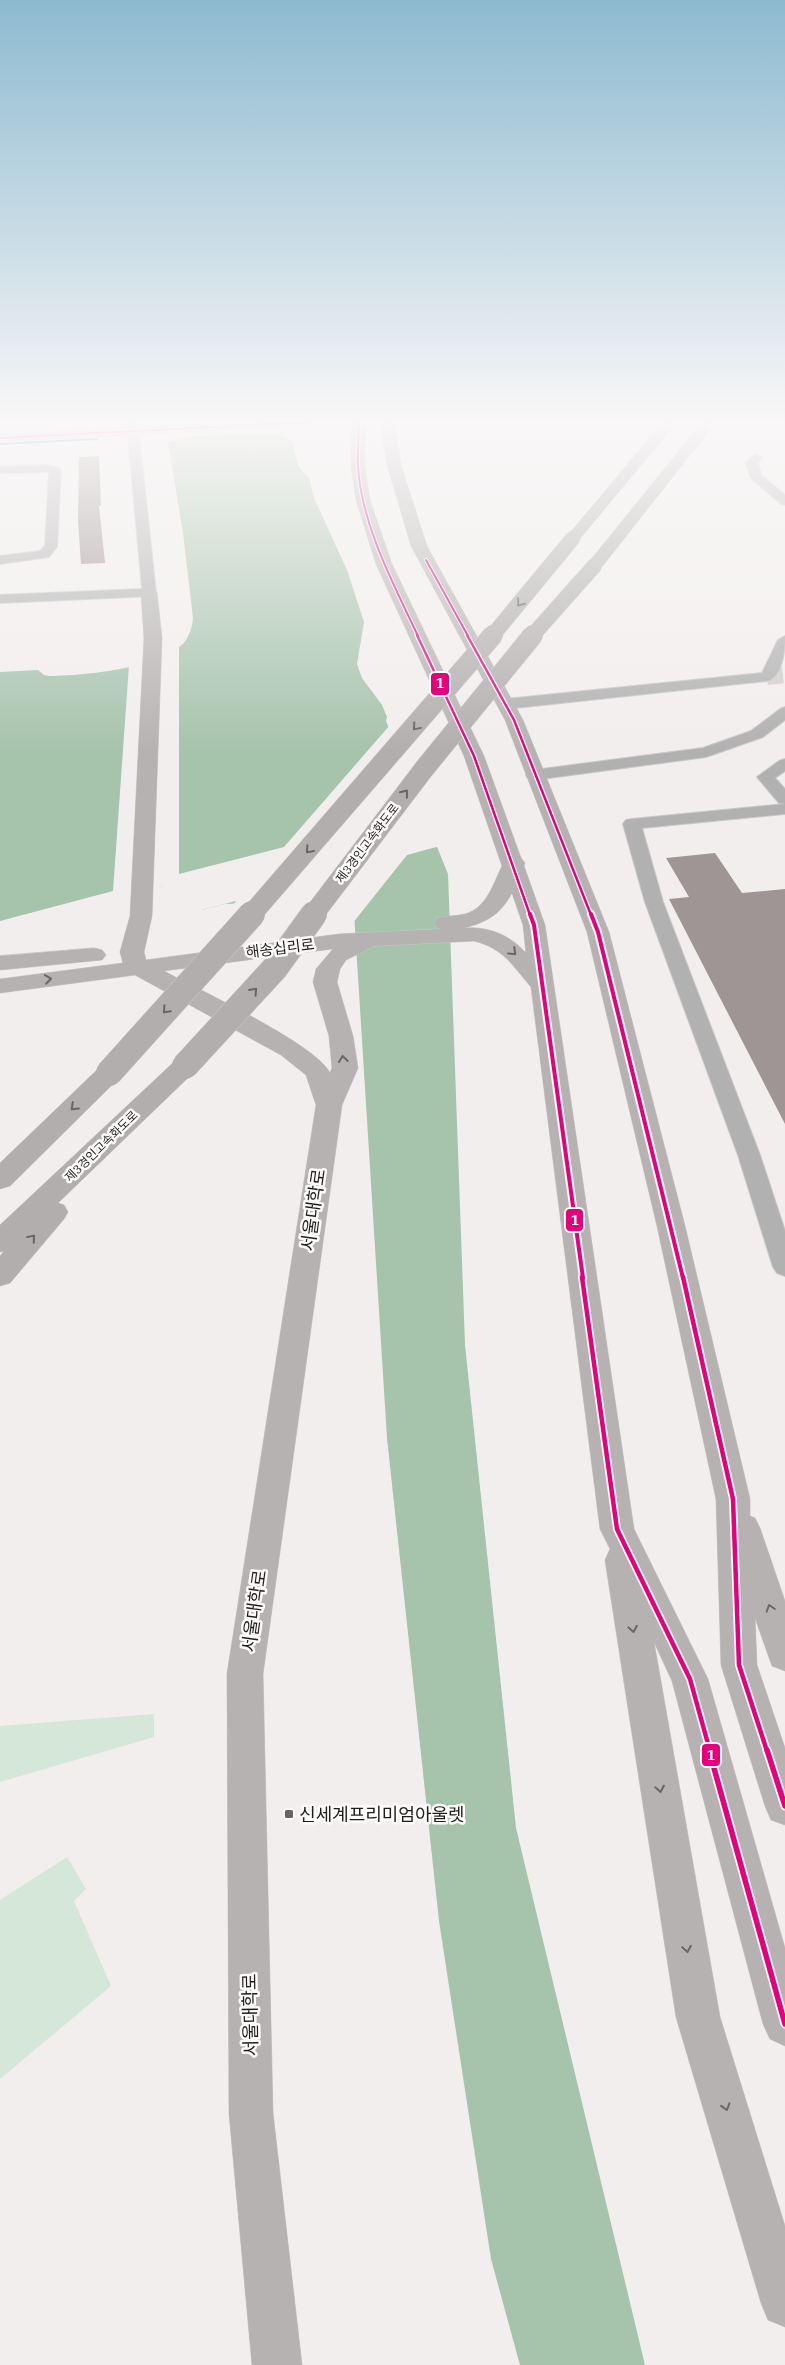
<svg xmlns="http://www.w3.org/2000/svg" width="785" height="2365" font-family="'IBM Plex Serif','Noto Sans KR',serif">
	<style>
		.green { fill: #d5e7d8 }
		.water { fill: #a6c3ac }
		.pier { fill: #f2eeed }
		.building { fill: #a09595 }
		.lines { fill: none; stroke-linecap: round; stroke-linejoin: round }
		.minor-tunnel { stroke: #d2cece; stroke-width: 16; stroke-dasharray: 16 8; stroke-linecap: butt }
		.minor-casing { stroke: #cbc9c8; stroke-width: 2 }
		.major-casing { stroke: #cbc9c8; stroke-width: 1 }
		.highway-casing { stroke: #cbc9c8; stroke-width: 1 }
		.minor { fill: #b2b1b1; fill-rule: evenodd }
		.major { fill: #b6b2b2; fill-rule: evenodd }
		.highway { fill: #b1aead; fill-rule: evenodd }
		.highway-bridge-far2-casing { stroke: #cbc9c8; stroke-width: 16; stroke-linecap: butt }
		.highway-bridge-far1-casing { stroke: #cbc9c8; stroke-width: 21; stroke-linecap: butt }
		.highway-bridge-casing { stroke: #cbc9c8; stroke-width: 27; stroke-linecap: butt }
		.highway-bridge-far2 { stroke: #b1aead; stroke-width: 15 }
		.highway-bridge-far1 { stroke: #b1aead; stroke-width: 20 }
		.highway-bridge { stroke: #b1aead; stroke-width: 26 }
		.bus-1-far4-casing { stroke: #fefbfb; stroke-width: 4 }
		.bus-1-far3-casing { stroke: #fefbfb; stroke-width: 5 }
		.bus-1-far2-casing { stroke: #fefbfb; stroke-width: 8 }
		.bus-1-far1-casing { stroke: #fefbfb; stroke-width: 8 }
		.bus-1-casing { stroke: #fefbfb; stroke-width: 9 }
		.bus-2-casing { stroke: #fefbfb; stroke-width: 4 }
		.bus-1-far4 { stroke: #e5007d; stroke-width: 2 }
		.bus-1-far3 { stroke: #e5007d; stroke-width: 2.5 }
		.bus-1-far2 { stroke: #e5007d; stroke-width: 4 }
		.bus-1-far1 { stroke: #e5007d; stroke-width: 4.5 }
		.bus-1 { stroke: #e5007d; stroke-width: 5.5 }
		.bus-2 { stroke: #0065bd; stroke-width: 2 }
		.oneway { stroke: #686564 }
		.oneway2 { stroke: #6a6767 }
		.poi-dot { fill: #686665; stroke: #fefbfb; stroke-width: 2 }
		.labels { text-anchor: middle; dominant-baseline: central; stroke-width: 5; stroke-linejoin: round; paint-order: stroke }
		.far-street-label { font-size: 12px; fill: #1e1c1c; stroke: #fefbfb }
		.street-label { font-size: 15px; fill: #1e1c1c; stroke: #fefbfb }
		.near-street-label { font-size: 18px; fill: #1e1c1c; stroke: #fefbfb }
		.near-poi-label { font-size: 18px; fill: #1e1c1c; stroke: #fefbfb; text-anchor: start }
		.line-badge { stroke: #fefbfb; stroke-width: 2 }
		.badge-label { font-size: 14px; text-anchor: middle; font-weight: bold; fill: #fff }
	</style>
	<rect width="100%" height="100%" fill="#f2eeed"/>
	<g class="green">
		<polygon points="154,1714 154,1737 0,1782 0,1726"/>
		<polygon points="67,1857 86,1889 74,1901 111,1986 0,2079 0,1900"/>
	</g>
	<path class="water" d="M183,421h59l2,14 33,-1 16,8c4,17 2,24 16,35l5,21 33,72 17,52 -7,42 5,14 20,27 5,12 -1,4 62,153 17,471 51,483 129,537h-125l-29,-106 -52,-338 -52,-483 -34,-541 -128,7 -23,6 -10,-1 -25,-21 -25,-6 -15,7 -127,37v-254l38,-2 6,5 5,1c32,0 118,-8 137,-36 5,-8 6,-14 7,-22l-10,-85 -15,-91 22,-5z"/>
	<g class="pier">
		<polygon points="244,421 246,434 178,437 187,435 181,422"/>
		<polygon points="179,643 179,874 284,847 390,725 440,846 407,855 352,924 350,899 232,906 236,901 194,912 165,903 162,899 165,889 163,887 142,884 131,887 118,911 109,918 0,928 0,921 113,891 129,665 156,657"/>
	</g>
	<g class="building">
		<polygon points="99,456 101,506 99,506 105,563 81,564 78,521 79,457"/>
		<polygon points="715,853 742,893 785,889 785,1124 669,899 689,897 666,858"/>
	</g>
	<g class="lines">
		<polyline class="minor-tunnel" points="767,677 785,675"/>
		<g class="minor-casing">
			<g id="minor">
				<polygon points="127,421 137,421 138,428 266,421 334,421 329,424 139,434 156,593 154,596 0,603 0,595 142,589 128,435 0,441 0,435 127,428"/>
				<polygon points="756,455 762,458 758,463 761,475 785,495 785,505 781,504 751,478 746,463 752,456"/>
				<polygon points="45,465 59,468 61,470 57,547 49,557 0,564 0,556 40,551 45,546 49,472 0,473 0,467"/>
				<path d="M785,636c0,13 -2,41 -18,45l-261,28 -8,-5 8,-5 256,-26 16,-33z"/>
				<polygon points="785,707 785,720 763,737 706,757 534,780 528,778 526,775 528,772 534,770 703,748 751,731 780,709"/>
				<polygon points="785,759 785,771 775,778 785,789 785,814 642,828 663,902 760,1155 785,1231 785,1276 777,1273 773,1267 738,1155 645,902 623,824 626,820 632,819 785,804 779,803 757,777 779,761"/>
			</g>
		</g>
		<g class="major-casing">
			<g id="major">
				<path d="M352,421h14l-1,46 5,33 22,64 92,192 37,102 4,5 -1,3 21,59 89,604 74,150 77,269v98l-15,-7 -7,-15 -91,-343 -18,-39 66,375 65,209v101l-17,-7 -7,-17 -85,-286 -71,-457 5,-11 -10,-20 -69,-542c-19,-22 -28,-39 -57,-46l-100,5 -28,14 -6,9 -3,13 16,54 5,32 -16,37 -79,569 10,439 29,252h-50l-23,-252 -2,-439 89,-569 -10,-30 -25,-20 -146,-80 -135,18v-14l123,-16 -3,-11 10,-36 14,-278 -3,-45 2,-3h12l2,3 5,45 -10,278 -8,36 2,8 193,-26 102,-5 -4,-1 -3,-5 3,-5c9,-2 19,-2 28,-4 22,-6 28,-30 37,-48l-38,-110 -88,-192 -20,-64 -5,-33zM512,893l11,32 3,28c-16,-18 -38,-27 -62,-25 23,-6 36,-13 48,-35zM333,949l-17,20 -3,13 16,54 3,32 -2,5c-14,-29 -133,-84 -166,-102z"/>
				<polygon points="383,421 397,421 396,432 401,465 427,546 523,720 609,932 685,1226 750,1499 750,1516 755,1518 760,1528 785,1601 785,1671 772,1666 755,1618 757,1665 785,1748 785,1825 771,1820 765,1806 721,1665 716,1499 657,1226 587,932 505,720 411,546 387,465 382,432"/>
				<polygon points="94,948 102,950 106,955 102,960 0,970 0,956"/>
			</g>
		</g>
		<g class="highway-casing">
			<g id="highway">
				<polygon points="664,421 678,421 578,541 568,541 565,538 568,535"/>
				<polygon points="703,421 717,421 601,568 589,568 587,565 589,562"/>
				<polygon points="185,1058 194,1060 198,1066 194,1072 58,1203 64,1205 68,1212 64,1219 10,1283 0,1286 0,1256 4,1251 0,1252 0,1225 176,1060"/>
				<polygon points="109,1065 118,1067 122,1073 118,1079 10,1186 0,1189 0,1163 100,1067"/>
			</g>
		</g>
		<use href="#minor" class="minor"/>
		<use href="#major" class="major"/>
		<use href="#highway" class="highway"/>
		<g class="highway-bridge-far2-casing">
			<g id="highway-bridge-far2">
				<polyline points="492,636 573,538"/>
				<polyline points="532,636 595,565"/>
			</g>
		</g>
		<g class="highway-bridge-far1-casing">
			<g id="highway-bridge-far1">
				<polyline points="251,915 493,635"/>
				<polyline points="313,915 424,769 533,635"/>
			</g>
		</g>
		<g class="highway-bridge-casing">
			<g id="highway-bridge">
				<polyline points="185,1066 275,968 314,914"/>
				<polyline points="109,1073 252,914"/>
			</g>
		</g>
		<use href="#highway-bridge-far2" class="highway-bridge-far2"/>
		<use href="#highway-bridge-far1" class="highway-bridge-far1"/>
		<use href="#highway-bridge" class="highway-bridge"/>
		<g class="bus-1-far4-casing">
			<g id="bus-1-far4">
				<path d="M359,421c0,15 -2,31 -1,46 4,59 35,116 60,169"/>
				<polyline points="0,438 329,421"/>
				<polyline points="426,560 468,636"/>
			</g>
		</g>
		<g class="bus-1-far3-casing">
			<g id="bus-1-far3">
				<polyline points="417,635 474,756 530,915"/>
				<polyline points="467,635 514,720 591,915"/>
			</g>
		</g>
		<g class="bus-1-far2-casing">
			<g id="bus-1-far2">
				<polyline points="530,914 534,925 583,1278"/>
				<polyline points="591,914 598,932 683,1278"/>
			</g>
		</g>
		<g class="bus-1-far1-casing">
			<g id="bus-1-far1">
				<polyline points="582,1277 617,1529 690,1679 710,1751"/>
				<polyline points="683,1277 733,1499 739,1665 767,1751"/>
			</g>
		</g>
		<g class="bus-1-casing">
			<g id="bus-1">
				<polyline points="709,1750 785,2024"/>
				<polyline points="767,1750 785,1806"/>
			</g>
		</g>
		<g class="bus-2-casing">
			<polyline id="bus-2" points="0,444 97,439"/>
		</g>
		<use href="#bus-1-far4" class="bus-1-far4"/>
		<use href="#bus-1-far3" class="bus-1-far3"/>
		<use href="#bus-1-far2" class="bus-1-far2"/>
		<use href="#bus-1-far1" class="bus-1-far1"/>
		<use href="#bus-1" class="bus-1"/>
		<use href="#bus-2" class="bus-2"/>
	</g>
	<defs><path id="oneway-chevron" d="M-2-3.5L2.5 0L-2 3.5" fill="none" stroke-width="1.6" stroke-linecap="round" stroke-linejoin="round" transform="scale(1.25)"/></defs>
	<g class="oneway">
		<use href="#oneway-chevron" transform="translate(520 603) rotate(129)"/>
		<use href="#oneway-chevron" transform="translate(416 727) rotate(130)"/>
		<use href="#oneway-chevron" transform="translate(405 793) rotate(-52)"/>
		<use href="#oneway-chevron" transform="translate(309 850) rotate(131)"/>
		<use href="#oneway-chevron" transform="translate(254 991) rotate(-48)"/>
		<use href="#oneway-chevron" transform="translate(166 1010) rotate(133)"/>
		<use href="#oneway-chevron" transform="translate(74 1107) rotate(136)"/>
		<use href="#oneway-chevron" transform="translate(32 1238) rotate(-50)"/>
	</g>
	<g class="oneway2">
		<use href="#oneway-chevron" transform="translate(513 952) rotate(44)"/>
		<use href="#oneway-chevron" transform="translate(48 979) rotate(-8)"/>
		<use href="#oneway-chevron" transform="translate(343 1059) rotate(-97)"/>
		<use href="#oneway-chevron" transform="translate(770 1608) rotate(-108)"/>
		<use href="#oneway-chevron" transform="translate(633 1629) rotate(80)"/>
		<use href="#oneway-chevron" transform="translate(660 1789) rotate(80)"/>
		<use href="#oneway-chevron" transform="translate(687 1949) rotate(80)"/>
		<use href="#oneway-chevron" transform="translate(726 2107) rotate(73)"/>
	</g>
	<linearGradient id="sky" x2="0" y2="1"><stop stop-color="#8dbad0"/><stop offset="0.56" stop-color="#f9f7f7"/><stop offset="1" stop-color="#f9f7f7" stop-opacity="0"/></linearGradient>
	<rect width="785" height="752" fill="url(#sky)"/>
	<rect class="poi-dot" x="284" y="1809" width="10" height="10" rx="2.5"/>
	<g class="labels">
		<g class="far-street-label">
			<text transform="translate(367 843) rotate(-53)">제3경인고속화도로</text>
			<text transform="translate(101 1146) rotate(-44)">제3경인고속화도로</text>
		</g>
		<g class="street-label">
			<text transform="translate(280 948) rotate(-7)">해송십리로</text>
		</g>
		<g class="near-street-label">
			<text transform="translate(313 1210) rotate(-82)">서울대학로</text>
			<text transform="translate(254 1611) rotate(-82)">서울대학로</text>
			<text transform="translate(250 2015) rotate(-91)">서울대학로</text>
		</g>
		<g class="near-poi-label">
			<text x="299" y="1814">신세계프리미엄아울렛</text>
		</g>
	</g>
	<g class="line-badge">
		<rect x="430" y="672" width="20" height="24" rx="5" fill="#e5007d"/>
		<rect x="565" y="1208" width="19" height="24" rx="5" fill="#e5007d"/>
		<rect x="701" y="1743" width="20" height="24" rx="5" fill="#e5007d"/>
	</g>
	<g class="badge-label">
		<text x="440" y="688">1</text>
		<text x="575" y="1225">1</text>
		<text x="711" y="1760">1</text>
	</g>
</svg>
